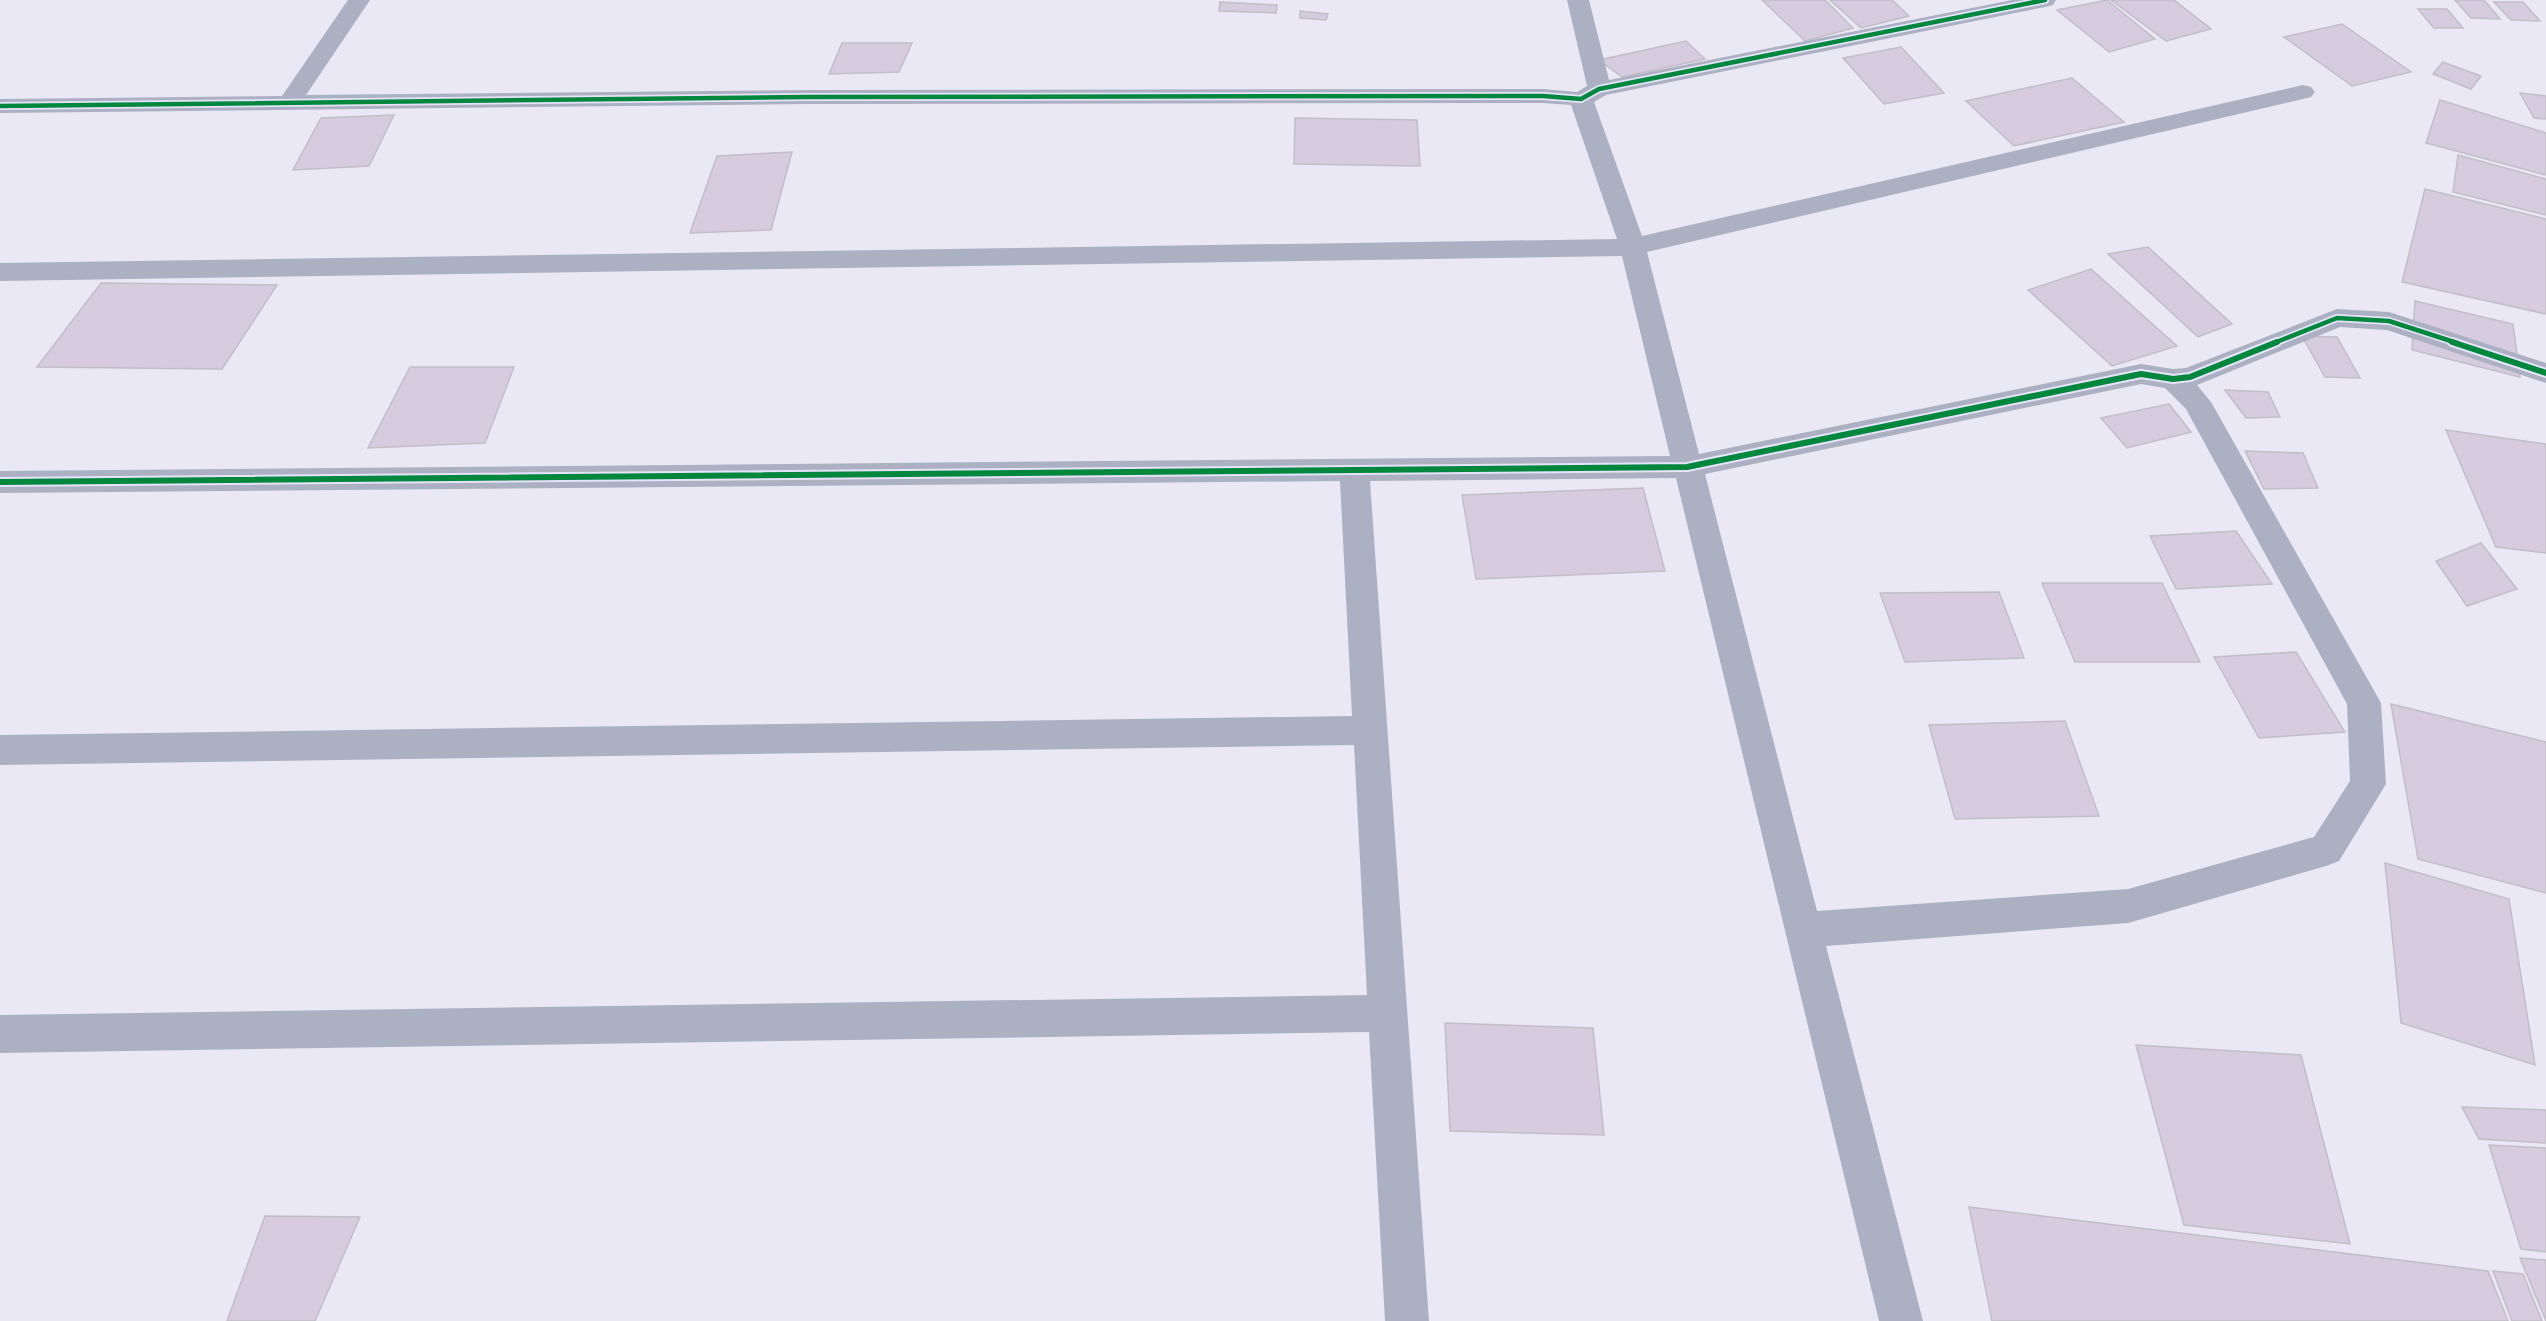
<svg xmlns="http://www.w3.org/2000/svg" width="2546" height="1321" font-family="'Asap Condensed',sans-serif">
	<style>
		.building { fill: #d7cbe0; stroke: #c1bec6; stroke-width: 1.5 }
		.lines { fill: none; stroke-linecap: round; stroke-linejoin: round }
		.street { fill: #abb0c2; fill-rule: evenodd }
		.cycleway-far1-casing { stroke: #e7e3f9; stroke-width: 8 }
		.cycleway-casing { stroke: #e7e3f9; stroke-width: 10 }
		.cycleway-far1 { stroke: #00873e; stroke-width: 4.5 }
		.cycleway { stroke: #00873e; stroke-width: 6 }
	</style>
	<rect width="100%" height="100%" fill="#eae8f4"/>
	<g class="building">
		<polygon points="1762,0 1825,0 1853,28 1805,41"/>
		<polygon points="1830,0 1892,0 1909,16 1861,28"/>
		<polygon points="2107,0 2155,39 2109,52 2057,10"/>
		<polygon points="2111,0 2174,0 2211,29 2166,41"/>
		<polygon points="2455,0 2484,0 2500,19 2471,18"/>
		<polygon points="1220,2 1277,5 1276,13 1219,11"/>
		<polygon points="2494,2 2523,2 2540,21 2511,20"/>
		<polygon points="2418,9 2447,9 2463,28 2434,28"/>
		<polygon points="1300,11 1328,14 1326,20 1300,18"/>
		<polygon points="2342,24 2411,72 2352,86 2284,37"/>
		<polygon points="1686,41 1705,59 1622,77 1599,60"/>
		<polygon points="842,43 912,43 899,72 829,74"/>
		<polygon points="1901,47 1944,93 1884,104 1843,58"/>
		<polygon points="2443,62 2481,76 2471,89 2433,74"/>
		<polygon points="2072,78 2124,122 2014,146 1966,101"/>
		<polygon points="2520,93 2546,96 2546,119 2534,118"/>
		<polygon points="2440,100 2546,133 2546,175 2426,143"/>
		<polygon points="394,115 369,166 293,170 321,118"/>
		<polygon points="1295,118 1417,120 1420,166 1294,164"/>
		<polygon points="792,152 771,230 690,233 717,156"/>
		<polygon points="2458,155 2546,179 2546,215 2453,192"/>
		<polygon points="2425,189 2546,219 2546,314 2402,282"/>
		<polygon points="2148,247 2232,324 2198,337 2108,254"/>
		<polygon points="2091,269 2177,346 2112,366 2028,290"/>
		<polygon points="101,283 277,285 222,369 37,367"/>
		<polygon points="2415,301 2513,324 2520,377 2412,350"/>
		<polygon points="2302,336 2337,337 2360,378 2325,377"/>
		<polygon points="410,367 514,367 485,443 368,448"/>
		<polygon points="2225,390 2268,392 2280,417 2246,418"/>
		<polygon points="2169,404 2191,432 2127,448 2101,418"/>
		<polygon points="2446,430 2546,444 2546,553 2496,547"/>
		<polygon points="2245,451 2303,453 2318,488 2264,489"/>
		<polygon points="1643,488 1665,571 1476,579 1462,495"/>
		<polygon points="2236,531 2272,584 2176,589 2150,536"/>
		<polygon points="2481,543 2517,589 2467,606 2436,561"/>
		<polygon points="2042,583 2162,583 2200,662 2075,662"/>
		<polygon points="1999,592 2024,658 1905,662 1880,593"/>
		<polygon points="2296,652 2345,732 2259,738 2214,657"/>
		<polygon points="2391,704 2546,742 2546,893 2418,859"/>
		<polygon points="2065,721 2099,816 1955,819 1929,725"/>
		<polygon points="2385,863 2509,899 2535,1065 2401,1023"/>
		<polygon points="1445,1023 1593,1028 1604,1135 1450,1131"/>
		<polygon points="2136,1045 2301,1055 2350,1244 2184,1225"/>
		<polygon points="2462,1107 2546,1110 2546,1143 2479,1139"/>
		<polygon points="2489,1145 2546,1148 2546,1252 2521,1249"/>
		<polygon points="1969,1207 2488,1271 2508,1321 1992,1321"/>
		<polygon points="265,1216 360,1217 315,1321 227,1321"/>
		<polygon points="2520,1258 2546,1260 2546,1321"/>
		<polygon points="2493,1271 2523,1274 2542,1321 2512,1321"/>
	</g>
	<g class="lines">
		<path class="street" d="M348,0h22l-64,95 501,-5 736,-1 34,3 10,-6 -20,-86h22l20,80 403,-80h44l-3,5 -8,2 -439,88 -12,7 48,134 661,-151 8,2 4,5 -4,5 -8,2 -656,153 52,202 442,-90 32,5 13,-1 151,-59 52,3 157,51v20l-159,-53 -47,-3 -143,58 14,17 170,301 5,81 -47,77 -13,5 -198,57 -302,23 97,375h-44l-203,-843 -306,3 59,840h-44l-16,-289 -1369,21v-38l1367,-20 -13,-250 -1354,20v-30l1352,-19 -12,-235 -1340,12v-22l1670,-15 -48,-200 -1622,25v-18l1617,-24 -46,-134 -28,-2 -736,1 -807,9v-14l282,-3zM2141,384l24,4 21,21 161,295 3,77 -36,56 -186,52 -311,22 -112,-437z"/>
		<g class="cycleway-far1-casing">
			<g id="cycleway-far1">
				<polyline points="0,106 807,97 1543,96 1581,99 1599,89 2045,0"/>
				<polyline points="2274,343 2337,318 2389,321 2457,343"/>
			</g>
		</g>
		<g class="cycleway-casing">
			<g id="cycleway">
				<polyline points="2452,342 2546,373"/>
				<polyline points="0,482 1687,467 2141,374 2173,379 2190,377 2277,342"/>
			</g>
		</g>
		<use href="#cycleway-far1" class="cycleway-far1"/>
		<use href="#cycleway" class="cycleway"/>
	</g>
</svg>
